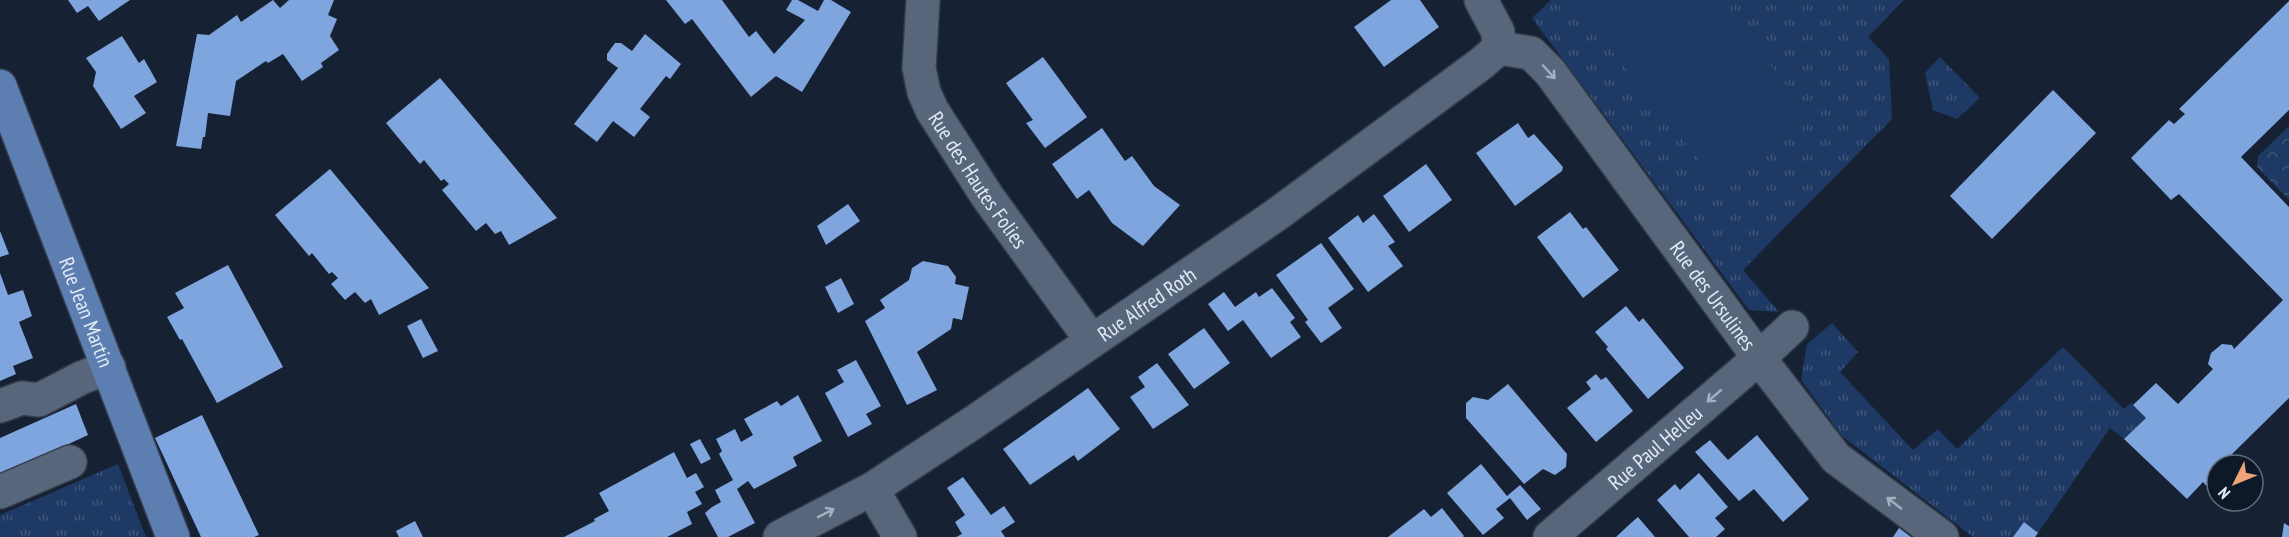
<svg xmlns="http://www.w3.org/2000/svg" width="2289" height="537" font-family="'PT Sans Narrow',sans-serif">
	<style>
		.grass { fill: url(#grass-tufts) }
		.park { fill: url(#park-crowns) }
		.pitch { fill: #1d3964 }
		.building { fill: #7fa5de }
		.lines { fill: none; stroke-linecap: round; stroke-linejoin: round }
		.minor-casing { stroke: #343b4a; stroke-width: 36 }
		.major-casing { stroke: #343b4a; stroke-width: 36 }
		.minor { stroke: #58667b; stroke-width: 33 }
		.major { stroke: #5d7eb0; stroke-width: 33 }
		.oneway { stroke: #a3afbf }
		.labels { text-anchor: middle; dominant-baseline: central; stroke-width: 6; stroke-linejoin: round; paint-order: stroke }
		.street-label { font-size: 21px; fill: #e1eaf6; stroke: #0d1829 }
	</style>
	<defs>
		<pattern id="grass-tufts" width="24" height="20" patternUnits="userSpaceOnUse" patternTransform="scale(1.5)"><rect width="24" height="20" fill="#1d3964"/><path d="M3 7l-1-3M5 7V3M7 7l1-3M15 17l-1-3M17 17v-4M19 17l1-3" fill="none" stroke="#3e567b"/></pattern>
		<pattern id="park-crowns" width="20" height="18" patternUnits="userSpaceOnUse" patternTransform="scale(1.5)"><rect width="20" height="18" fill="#1d3964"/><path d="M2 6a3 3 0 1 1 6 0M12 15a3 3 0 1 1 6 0" fill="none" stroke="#3e567b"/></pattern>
	</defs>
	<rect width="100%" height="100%" fill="#162133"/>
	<g class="grass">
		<polygon points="1551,0 1904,0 1868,37 1889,59 1892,119 1743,270 1779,312 1749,310 1532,18"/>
		<polygon points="1940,57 1980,98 1957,119 1933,110 1925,73"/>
		<polygon points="1832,323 1858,352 1840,372 1913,450 1938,429 1957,449 2063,347 2124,409 2131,403 2146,418 2124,439 2110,428 2038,533 2024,522 2013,537 1973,537 1842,436 1801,380 1807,344"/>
		<polygon points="118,464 146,537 0,537 0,515"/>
	</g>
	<polygon class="park" points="2289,126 2289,200 2257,167 2258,156"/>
	<polygon class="pitch" points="1596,0 1718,0 1805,109 1715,180 1581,12"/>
	<g class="building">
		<polygon points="68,0 130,0 99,21 88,6 77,13"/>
		<polygon points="273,0 280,8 289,0 334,0 328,15 337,19 330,36 339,50 321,63 323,67 302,81 283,54 268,63 266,61 236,81 230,116 208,113 205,137 203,137 201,149 176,146 197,34 209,35 237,15 241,22"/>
		<polygon points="666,0 722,0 749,37 756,31 774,54 805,20 786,10 792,0 798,0 818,11 824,0 831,0 851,12 802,92 776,76 751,97 692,19 685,24"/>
		<polygon points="1391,0 1420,0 1439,27 1384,67 1354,27"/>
		<polygon points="2289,1 2289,110 2241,157 2289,207 2289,398 2227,459 2233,465 2217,465 2217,491 2214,494 2203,482 2187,499 2124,439 2146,418 2133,405 2156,383 2178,404 2213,369 2208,364 2211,353 2222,344 2232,345 2234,349 2283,300 2179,194 2171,200 2131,158 2169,120 2174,124 2185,114 2179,109"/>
		<polygon points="645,34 681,64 670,79 666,76 640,109 650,117 634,137 613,121 597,142 574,124 618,68 607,60 607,54 615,43 621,43 632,51"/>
		<polygon points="122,36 139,63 144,59 157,82 134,96 146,113 121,129 93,86 96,72 86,58"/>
		<polygon points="1043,57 1087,117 1045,148 1026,123 1033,120 1006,83"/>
		<polygon points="440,78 457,98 557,218 509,245 501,231 495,234 486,223 476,231 442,190 449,184 444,179 441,181 424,160 420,164 386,123"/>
		<polygon points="2053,90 2096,133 1992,239 1950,196"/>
		<polygon points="1518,123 1528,138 1534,134 1563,167 1562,171 1515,206 1476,153"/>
		<polygon points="1102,128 1125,161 1132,156 1154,186 1180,205 1143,246 1112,223 1089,190 1077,199 1052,164"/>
		<polygon points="1426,164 1452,200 1409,232 1383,196"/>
		<polygon points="330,169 429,288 379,315 371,299 365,303 355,292 345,300 331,284 338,278 332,272 329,274 312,253 309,256 275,215"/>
		<polygon points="848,204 860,221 826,245 817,226"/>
		<polygon points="1570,212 1583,229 1586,227 1619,270 1583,298 1537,237"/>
		<polygon points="1374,214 1395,242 1388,246 1403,266 1368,292 1328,238 1358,215 1363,223"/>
		<polygon points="0,231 9,254 0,257"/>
		<polygon points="1321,243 1354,289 1328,308 1342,328 1321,343 1305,322 1308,320 1276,275"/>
		<polygon points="923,261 948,266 956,277 955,284 969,287 962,320 953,318 951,329 917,352 937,390 907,405 865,321 885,308 880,300 909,280 912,268"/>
		<polygon points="228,265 283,367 217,403 182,339 180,340 167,317 184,308 175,293"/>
		<polygon points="0,273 8,295 23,290 32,316 19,322 33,358 13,366 16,374 0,381"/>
		<polygon points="841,278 854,304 838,313 825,287"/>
		<polygon points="1272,288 1295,318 1290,322 1301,337 1271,358 1243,320 1228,331 1208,304 1224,292 1235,307 1256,292 1259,297"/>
		<polygon points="1626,306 1639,322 1643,318 1684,368 1648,399 1606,349 1608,347 1595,332"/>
		<polygon points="421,319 438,351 423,358 407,326"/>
		<polygon points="1204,328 1230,363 1194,389 1168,354"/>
		<polygon points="856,360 881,406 866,414 872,424 848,437 825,393 844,382 837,370"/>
		<polygon points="1157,363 1189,405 1153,429 1130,397 1145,387 1138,377"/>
		<polygon points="1596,374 1601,380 1606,377 1633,411 1596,442 1567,408 1591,389 1586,382"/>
		<polygon points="1508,384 1567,454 1566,467 1555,475 1543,469 1524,484 1466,418 1466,403 1473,397 1488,400"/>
		<polygon points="1088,388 1120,429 1078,461 1074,455 1030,485 1003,449"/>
		<polygon points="798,395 822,441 793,457 797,466 754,489 748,481 737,489 755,523 728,537 718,537 705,513 712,507 721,502 715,490 733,480 719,454 722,451 716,439 735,429 741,442 753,435 744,419 777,401 781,406"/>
		<polygon points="76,404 88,435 0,476 0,438"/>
		<polygon points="202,415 259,535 254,537 201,537 155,438"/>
		<polygon points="1757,435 1809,499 1783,522 1754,489 1739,501 1695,452 1710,440 1728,460"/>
		<polygon points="700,439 711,459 701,464 690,444"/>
		<polygon points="674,452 687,478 696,473 704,487 695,492 702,504 687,512 692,524 667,537 564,537 595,521 594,519 609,511 599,493"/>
		<polygon points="1481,464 1507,496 1520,485 1541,509 1527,520 1510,498 1496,509 1504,518 1483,535 1447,493"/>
		<polygon points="1699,473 1728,507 1715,518 1725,529 1716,537 1689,537 1657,500 1675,484 1680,490"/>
		<polygon points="963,477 991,515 1004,506 1015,522 1001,531 1005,537 956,537 962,534 955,522 965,515 947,488"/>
		<polygon points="1442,508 1464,536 1463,537 1388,537 1424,509 1431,517"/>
		<polygon points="1638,517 1655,537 1616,537 1631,523"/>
		<polygon points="415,521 423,537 399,537 396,531"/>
		<polygon points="2024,522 2038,533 2035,537 2013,537"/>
		<polygon points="2284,523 2289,526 2289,537 2282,537"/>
		<polygon points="1899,528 1911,537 1893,537"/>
	</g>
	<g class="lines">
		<g class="minor-casing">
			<g id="minor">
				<path id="s1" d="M923,0l-4,68 5,24 8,18 55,86 105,145"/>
				<polyline points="1481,0 1498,32 1499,48"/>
				<path id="s2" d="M1499,48l32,5 19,19 209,286 77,100 106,79"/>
				<polyline points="0,406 22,398 39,400 81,378 109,367"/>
				<polyline points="872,489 900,537"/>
				<polyline points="0,492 70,462"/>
				<path id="s3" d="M780,537l92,-48 102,-67 302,-207 206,-152 17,-15"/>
				<path id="s4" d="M1550,537l209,-179 33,-31"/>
			</g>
		</g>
		<g class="major-casing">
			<g id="major">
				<path id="s5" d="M0,86l173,451"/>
			</g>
		</g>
		<use href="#minor" class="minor"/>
		<use href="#major" class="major"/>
	</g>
	<defs><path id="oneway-shaft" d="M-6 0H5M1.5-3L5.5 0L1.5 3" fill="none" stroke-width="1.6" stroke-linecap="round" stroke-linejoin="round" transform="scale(1.5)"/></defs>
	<g class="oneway">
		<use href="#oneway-shaft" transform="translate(1549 72) rotate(48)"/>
		<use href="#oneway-shaft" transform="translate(1714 396) rotate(140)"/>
		<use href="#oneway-shaft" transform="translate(1894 503) rotate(-142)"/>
		<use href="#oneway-shaft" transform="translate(826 513) rotate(-27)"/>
	</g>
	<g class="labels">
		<g class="street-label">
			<text stroke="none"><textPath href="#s1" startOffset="196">Rue des Hautes Folies</textPath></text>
			<text stroke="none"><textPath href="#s2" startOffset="336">Rue des Ursulines</textPath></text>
			<text stroke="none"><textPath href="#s3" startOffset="435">Rue Alfred Roth</textPath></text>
			<text stroke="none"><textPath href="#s5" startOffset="242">Rue Jean Martin</textPath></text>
			<text stroke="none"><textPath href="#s4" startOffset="138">Rue Paul Helleu</textPath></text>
		</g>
	</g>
	<g transform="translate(2235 483) rotate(227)"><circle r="28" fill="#0d1829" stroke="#626c7b" stroke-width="1.5"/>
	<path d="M0-4.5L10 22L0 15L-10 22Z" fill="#f0a279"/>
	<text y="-9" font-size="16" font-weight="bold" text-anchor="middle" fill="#e1eaf6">N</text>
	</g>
</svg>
